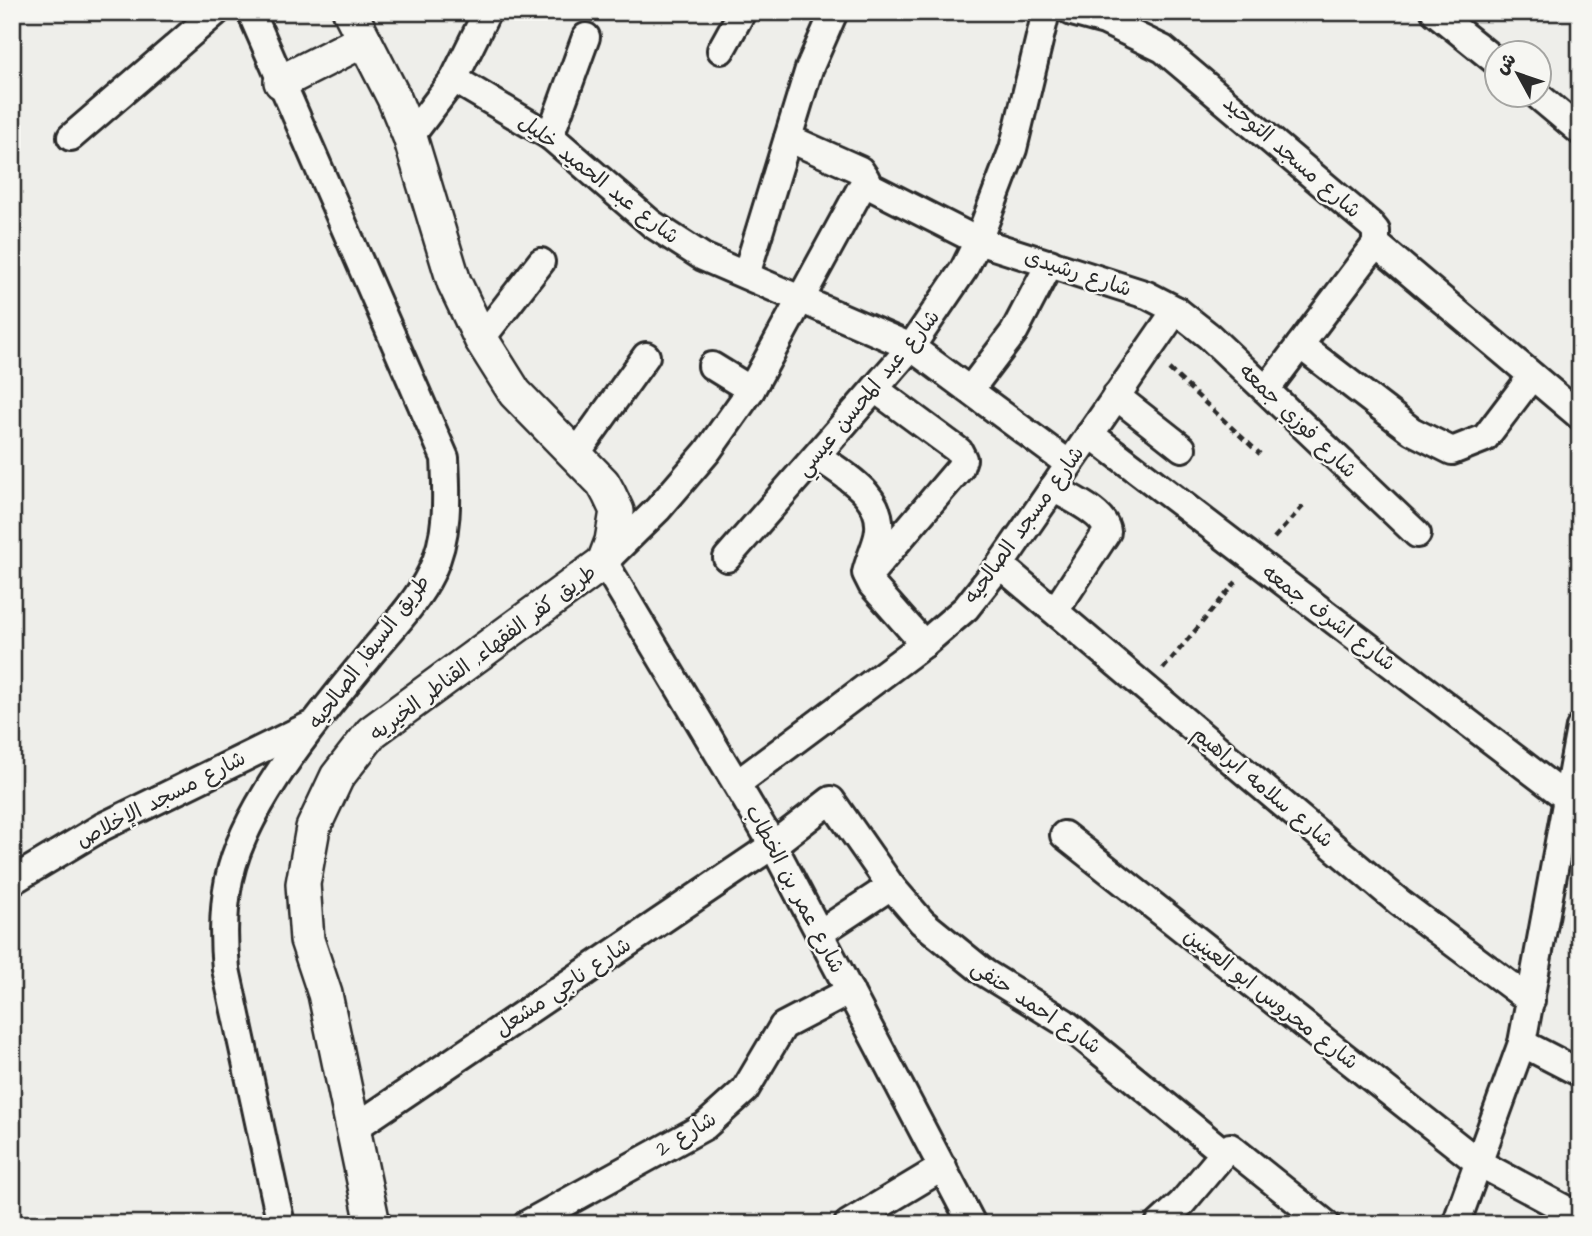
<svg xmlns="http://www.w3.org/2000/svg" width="1592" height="1236" font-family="'Architects Daughter','Playpen Sans Arabic',sans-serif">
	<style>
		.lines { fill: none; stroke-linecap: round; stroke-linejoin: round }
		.minor-casing { stroke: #2b2b2b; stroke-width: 32 }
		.tertiary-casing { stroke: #2b2b2b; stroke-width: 38 }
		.path { stroke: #2b2b2b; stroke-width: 4.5; stroke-dasharray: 7 5; stroke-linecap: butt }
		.minor { stroke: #f6f6f2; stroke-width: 26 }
		.tertiary { stroke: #f6f6f2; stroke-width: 33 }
		.labels { text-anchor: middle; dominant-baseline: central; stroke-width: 5; stroke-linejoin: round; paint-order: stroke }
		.street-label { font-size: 21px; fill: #2b2b2b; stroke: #f6f6f2 }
	</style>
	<rect width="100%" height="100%" fill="#eeeeea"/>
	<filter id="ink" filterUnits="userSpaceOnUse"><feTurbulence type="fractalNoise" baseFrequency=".0143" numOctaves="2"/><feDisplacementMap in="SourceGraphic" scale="14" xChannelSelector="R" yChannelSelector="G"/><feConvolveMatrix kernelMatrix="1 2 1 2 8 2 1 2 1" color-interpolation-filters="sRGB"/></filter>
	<g filter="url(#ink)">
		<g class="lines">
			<g class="minor-casing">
				<g id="minor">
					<path d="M251,12l194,446c2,39 4,78 -14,115 -15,31 -43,59 -64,85 -48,58 -123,148 -138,221 -6,30 -6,60 -3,90l55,255"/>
					<polyline points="1072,12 1105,21 1163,49 1371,225 1376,231 1376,244 1580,416"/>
					<polyline points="1435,12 1498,63"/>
					<polyline points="721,50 742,12"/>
					<polyline points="454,79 550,136 652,224 703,257 911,347 1069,464"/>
					<polyline points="1536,94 1580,131"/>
					<polyline points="550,136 586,37"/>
					<polyline points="71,137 216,12"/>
					<polyline points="410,137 454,79 487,12"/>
					<polyline points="788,138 860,170 866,179 751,390 707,452 658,509 604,562 773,845 972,1224"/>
					<polyline points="864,183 978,241 1147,295 1176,310 1209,336 1417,534"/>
					<polyline points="746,275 809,69 834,12"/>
					<polyline points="481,339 541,262"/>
					<polyline points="1300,345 1412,431 1452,451 1485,438 1532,376"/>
					<polyline points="712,366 751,390"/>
					<polyline points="970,390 1014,332 1050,263"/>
					<polyline points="1266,390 1376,244"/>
					<polyline points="1116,396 1182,448"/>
					<polyline points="1090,434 1580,808"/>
					<polyline points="576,454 646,356"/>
					<path d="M817,456c27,19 70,41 61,80 -3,13 -9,24 -12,37l6,12 52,59"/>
					<path d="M1053,488c16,10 52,24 54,44l-52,79"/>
					<polyline points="727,558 911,347 964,269 978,241 1013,149 1046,12"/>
					<polyline points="1000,565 1399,902 1531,1001"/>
					<polyline points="868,576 960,468 963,459 959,451 875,389"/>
					<polyline points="738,783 924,644 966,608 1000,565 1176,310"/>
					<polyline points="1064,835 1479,1163 1580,1217"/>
					<polyline points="12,881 102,827 313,724"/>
					<polyline points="820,933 891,886"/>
					<polyline points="1522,1043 1580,1073"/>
					<polyline points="353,1129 773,845 831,800 891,886 922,922 985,973 1064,1022 1223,1152 1230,1147 1326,1224"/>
					<polyline points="527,1224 705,1126 745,1090 783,1026 850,991"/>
					<polyline points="848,1224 943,1167"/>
					<polyline points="1159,1224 1182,1203 1225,1152"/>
					<polyline points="1456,1224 1522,1043 1580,728"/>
				</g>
			</g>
			<g class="tertiary-casing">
				<g id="tertiary">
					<polyline points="350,12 394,98 410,137 454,282 481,339 515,393 603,483 609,494 617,511 612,541 604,562 372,732 337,777 313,828 303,884 307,940 325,994 373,1224"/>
					<polyline points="281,82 364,40"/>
				</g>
			</g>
			<g class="path">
				<polyline points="1169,369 1260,454"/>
				<polyline points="1274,538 1305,504"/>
				<polyline points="1163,669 1236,582"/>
			</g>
			<use href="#minor" class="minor"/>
			<use href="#tertiary" class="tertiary"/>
		</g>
	</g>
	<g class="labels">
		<g class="street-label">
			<text transform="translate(1292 157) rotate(41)">شارع مسجد التوحيد</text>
			<text transform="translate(599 179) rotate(38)">شارع عبد الحميد خليل</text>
			<text transform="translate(1078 273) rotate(18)">شارع رشيدى</text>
			<text transform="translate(868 393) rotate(-50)">شارع عبد المحسن عيسي</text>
			<text transform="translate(1298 421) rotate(44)">شارع فوزي جمعه</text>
			<text transform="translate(1024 525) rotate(-54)">شارع مسجد الصالحيه</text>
			<text transform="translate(1329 618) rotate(37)">شارع اشرف جمعه</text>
			<text transform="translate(369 652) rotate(-53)">طريق السيفا, الصالحيه</text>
			<text transform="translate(483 653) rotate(-37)">طريق كفر الفقهاء, القناطر الخيريه</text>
			<text transform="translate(1263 787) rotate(40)">شارع سلامه ابراهيم</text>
			<text transform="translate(161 799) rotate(-27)">شارع مسجد الإخلاص</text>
			<text transform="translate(795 889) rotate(62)">شارع عمر بن الخطاب</text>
			<text transform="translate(563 987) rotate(-34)">شارع ناجي مشعل</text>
			<text transform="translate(1271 999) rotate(38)">شارع محروس ابو العينين</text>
			<text transform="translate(1036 1007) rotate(34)">شارع احمد حنفى</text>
			<text transform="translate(686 1134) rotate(-31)">شارع 2</text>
		</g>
	</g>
	<rect width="1592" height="1236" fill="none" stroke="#f6f6f2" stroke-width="42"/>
	<rect x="21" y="21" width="1550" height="1194" fill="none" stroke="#2b2b2b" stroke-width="2.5" filter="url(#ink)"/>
	<g transform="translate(1518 74) rotate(310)"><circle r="33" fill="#f6f6f2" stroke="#a5a5a2" stroke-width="2"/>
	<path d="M0-5L12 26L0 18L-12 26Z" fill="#2b2b2b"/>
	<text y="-10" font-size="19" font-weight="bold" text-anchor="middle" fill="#2b2b2b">ش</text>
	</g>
</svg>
